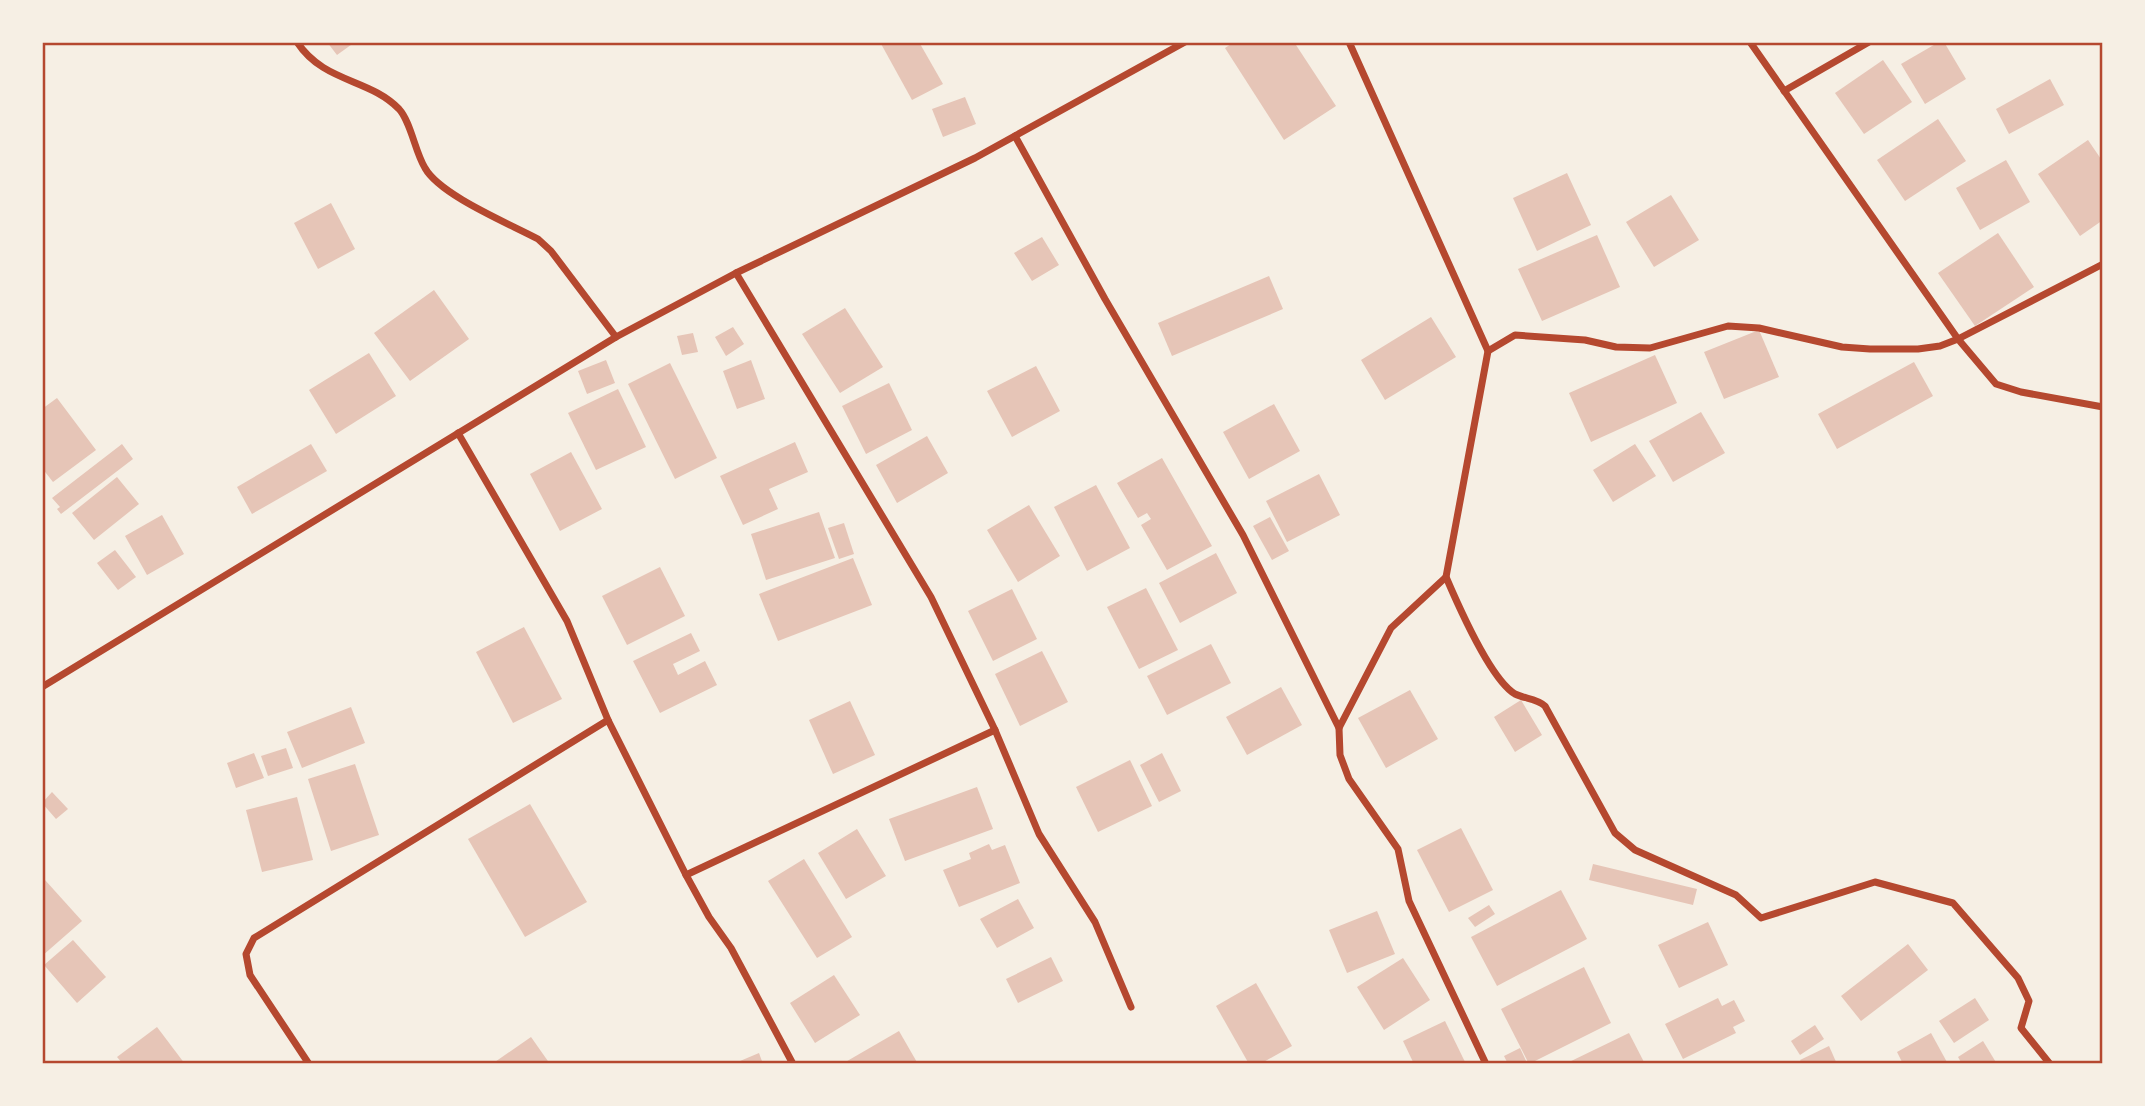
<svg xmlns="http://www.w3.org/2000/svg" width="2145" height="1106" font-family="Figtree,sans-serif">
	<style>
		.building { fill: #e6c5b7 }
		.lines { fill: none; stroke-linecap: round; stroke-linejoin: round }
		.minor { stroke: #b5482f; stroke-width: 7 }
		.neatline { fill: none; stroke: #b5482f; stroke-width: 2.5 }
	</style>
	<rect width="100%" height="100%" fill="#f6efe4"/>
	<g class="building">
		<polygon points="327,42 355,42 337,55"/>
		<polygon points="880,42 919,42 943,84 912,100"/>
		<polygon points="1234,42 1294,42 1336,106 1284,140 1225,48"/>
		<polygon points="1939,42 1944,42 1966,79 1925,104 1901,64"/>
		<polygon points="1883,60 1912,102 1864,134 1835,93"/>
		<polygon points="2050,79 2064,105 2009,134 1996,109"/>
		<polygon points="965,97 976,124 943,137 932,109"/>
		<polygon points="1938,119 1966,161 1905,201 1877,160"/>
		<polygon points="2088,140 2103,162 2103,220 2080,236 2038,174"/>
		<polygon points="2006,160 2030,202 1980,230 1956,188"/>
		<polygon points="1567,173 1591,225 1537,251 1513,198"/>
		<polygon points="1671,195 1699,240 1654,267 1626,222"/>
		<polygon points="331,203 355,249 318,269 294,223"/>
		<polygon points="1998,233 2034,287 1975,326 1938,273"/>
		<polygon points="1597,235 1620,287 1542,321 1518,269"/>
		<polygon points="1042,237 1059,265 1032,281 1014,253"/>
		<polygon points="1269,276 1283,309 1172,356 1158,323"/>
		<polygon points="434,290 469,339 410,381 374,333"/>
		<polygon points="845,308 883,367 840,393 802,334"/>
		<polygon points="1431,317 1456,357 1385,400 1361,360"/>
		<polygon points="733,327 744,344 726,356 715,337"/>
		<polygon points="1759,330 1779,377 1724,399 1704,352"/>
		<polygon points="693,333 698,352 682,355 677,336"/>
		<polygon points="369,353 396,396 336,434 309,390"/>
		<polygon points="1655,355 1677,403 1591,442 1569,393"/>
		<polygon points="606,360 615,383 587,394 578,371"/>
		<polygon points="751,360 765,399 737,409 723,371"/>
		<polygon points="1914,362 1933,396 1837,449 1818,414"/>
		<polygon points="670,363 717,458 675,479 628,384"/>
		<polygon points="1036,366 1060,411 1012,437 987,391"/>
		<polygon points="889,383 912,430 866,454 842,406"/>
		<polygon points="618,389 646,447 596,470 568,413"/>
		<polygon points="57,398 96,450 53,482 42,468 42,409"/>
		<polygon points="1274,404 1300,451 1249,479 1223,432"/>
		<polygon points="1701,412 1725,453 1673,482 1649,441"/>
		<polygon points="927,436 948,473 897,503 876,465"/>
		<polygon points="795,442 808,472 769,489 778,509 743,525 720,476"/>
		<polygon points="122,444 133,459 61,514 57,509 60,507 52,498"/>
		<polygon points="311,444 327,471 252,514 237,487"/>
		<polygon points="1635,444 1656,476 1613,502 1593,470"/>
		<polygon points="571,452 602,509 560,531 530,474"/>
		<polygon points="1162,458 1212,546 1167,570 1141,525 1151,519 1147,513 1138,518 1117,483"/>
		<polygon points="1319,474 1340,515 1287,542 1266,501"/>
		<polygon points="117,477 139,504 94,540 72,513"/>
		<polygon points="1096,485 1130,548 1087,571 1054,507"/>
		<polygon points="1029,505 1060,556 1018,582 987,530"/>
		<polygon points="819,512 835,558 766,580 751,534"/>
		<polygon points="162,515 184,554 147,575 125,536"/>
		<polygon points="1270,517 1289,551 1272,560 1253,526"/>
		<polygon points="844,523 854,554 839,559 828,528"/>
		<polygon points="115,550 136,577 118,590 97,563"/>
		<polygon points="1216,553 1237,593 1180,623 1159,583"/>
		<polygon points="853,558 872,605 778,641 759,594"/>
		<polygon points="660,567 685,616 627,645 602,596"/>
		<polygon points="1146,588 1178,650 1139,669 1107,607"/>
		<polygon points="1012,589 1037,639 993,661 968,611"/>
		<polygon points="524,627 562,699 513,723 476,652"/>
		<polygon points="691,633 700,651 673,664 678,675 705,661 717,685 660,713 633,661"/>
		<polygon points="1211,644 1231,683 1167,715 1147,676"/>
		<polygon points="1042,651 1068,702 1020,726 995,674"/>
		<polygon points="1281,687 1302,725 1247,755 1226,717"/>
		<polygon points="1410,690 1438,739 1386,768 1358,718"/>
		<polygon points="1521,700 1542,735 1515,752 1494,717"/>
		<polygon points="850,701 875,755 833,774 809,720"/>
		<polygon points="351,707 365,743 302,768 287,732"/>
		<polygon points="286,748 293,768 268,776 261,756"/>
		<polygon points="254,753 264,778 236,788 227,763"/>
		<polygon points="1162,753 1181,791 1159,802 1140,765"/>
		<polygon points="1130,760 1152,806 1098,832 1076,787"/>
		<polygon points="355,764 379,835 331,851 308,779"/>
		<polygon points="977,787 993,829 905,861 889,819"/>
		<polygon points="52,792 68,809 56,819 42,803"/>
		<polygon points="297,797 313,860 262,872 246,810"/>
		<polygon points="530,804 587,902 525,937 468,839"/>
		<polygon points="1461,828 1493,890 1449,912 1417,850"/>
		<polygon points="857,829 886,876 846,899 818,853"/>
		<polygon points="989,844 992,850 1005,845 1020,883 959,907 943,870 971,859 969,853"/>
		<polygon points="804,859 852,937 817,958 768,881"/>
		<polygon points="1593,864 1697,889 1693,905 1589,880"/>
		<polygon points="45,880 82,921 42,956 42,883"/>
		<polygon points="1561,890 1587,939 1497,986 1471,937"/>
		<polygon points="1018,899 1034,928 997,948 980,919"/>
		<polygon points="1489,905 1495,914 1475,927 1468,918"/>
		<polygon points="1377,911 1395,954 1347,973 1329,930"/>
		<polygon points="1708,922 1728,965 1679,988 1658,945"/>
		<polygon points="73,940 106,977 77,1003 44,965"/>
		<polygon points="1908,944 1928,970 1861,1021 1841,996"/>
		<polygon points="1051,957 1063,981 1018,1003 1006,979"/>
		<polygon points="1403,958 1430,1000 1384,1030 1357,987"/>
		<polygon points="1584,967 1611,1023 1529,1064 1501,1009"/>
		<polygon points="834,975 860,1015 815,1043 790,1003"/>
		<polygon points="1256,983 1292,1046 1260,1064 1249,1064 1216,1006"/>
		<polygon points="1718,998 1722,1006 1734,1000 1745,1021 1733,1027 1736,1033 1683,1059 1665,1024"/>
		<polygon points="1975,998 1989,1020 1954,1043 1939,1021"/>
		<polygon points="1445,1021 1466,1064 1414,1064 1403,1041"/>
		<polygon points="1815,1025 1824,1039 1800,1055 1791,1041"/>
		<polygon points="157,1027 185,1064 123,1064 117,1057"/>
		<polygon points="899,1031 918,1064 842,1064"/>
		<polygon points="1629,1033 1645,1064 1565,1064"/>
		<polygon points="1931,1033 1948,1064 1903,1064 1897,1052"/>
		<polygon points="531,1037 550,1064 492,1064"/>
		<polygon points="1983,1041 1997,1064 1962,1064 1958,1057"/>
		<polygon points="1829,1046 1837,1064 1802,1064 1800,1060"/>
		<polygon points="1520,1048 1527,1063 1508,1064 1504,1056"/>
		<polygon points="759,1053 763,1064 741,1064 740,1061"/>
	</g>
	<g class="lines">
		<g class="minor">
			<path d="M297,42c27,41 72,36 102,67 12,13 16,43 26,59 15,27 83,55 113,71l13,12 65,86"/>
			<polyline points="1349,42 1488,351 1446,577 1391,628 1339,728 1340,755 1349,779 1398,849 1409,901 1486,1064"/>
			<polyline points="1750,42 1958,339 2103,264"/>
			<polyline points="1784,91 1869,42"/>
			<polyline points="1015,136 1105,299 1243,535 1339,728"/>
			<polyline points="736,273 931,597 995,730 1039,834 1095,922 1131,1007"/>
			<polyline points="1488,351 1515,335 1585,340 1616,347 1650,348 1728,326 1759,328 1842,347 1870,349 1918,349 1940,346 1958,339 1996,384 2021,392 2103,407"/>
			<polyline points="458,433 567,621 608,720 686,875 709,917 731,948 793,1064"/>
			<path d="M1446,577c12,28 44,102 69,117 10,5 21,4 30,12l70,127 20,17 101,45 25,23 114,-36 78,21 65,75 11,23 -8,27 29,36"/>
			<polyline points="42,687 616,337 736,273 975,158 1185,42"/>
			<polyline points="686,875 995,730"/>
			<polyline points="309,1064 250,975 246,954 254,938 608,720"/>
		</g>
	</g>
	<rect width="2145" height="1106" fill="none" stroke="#f6efe4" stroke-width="88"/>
	<rect x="44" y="44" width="2057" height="1018" class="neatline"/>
</svg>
